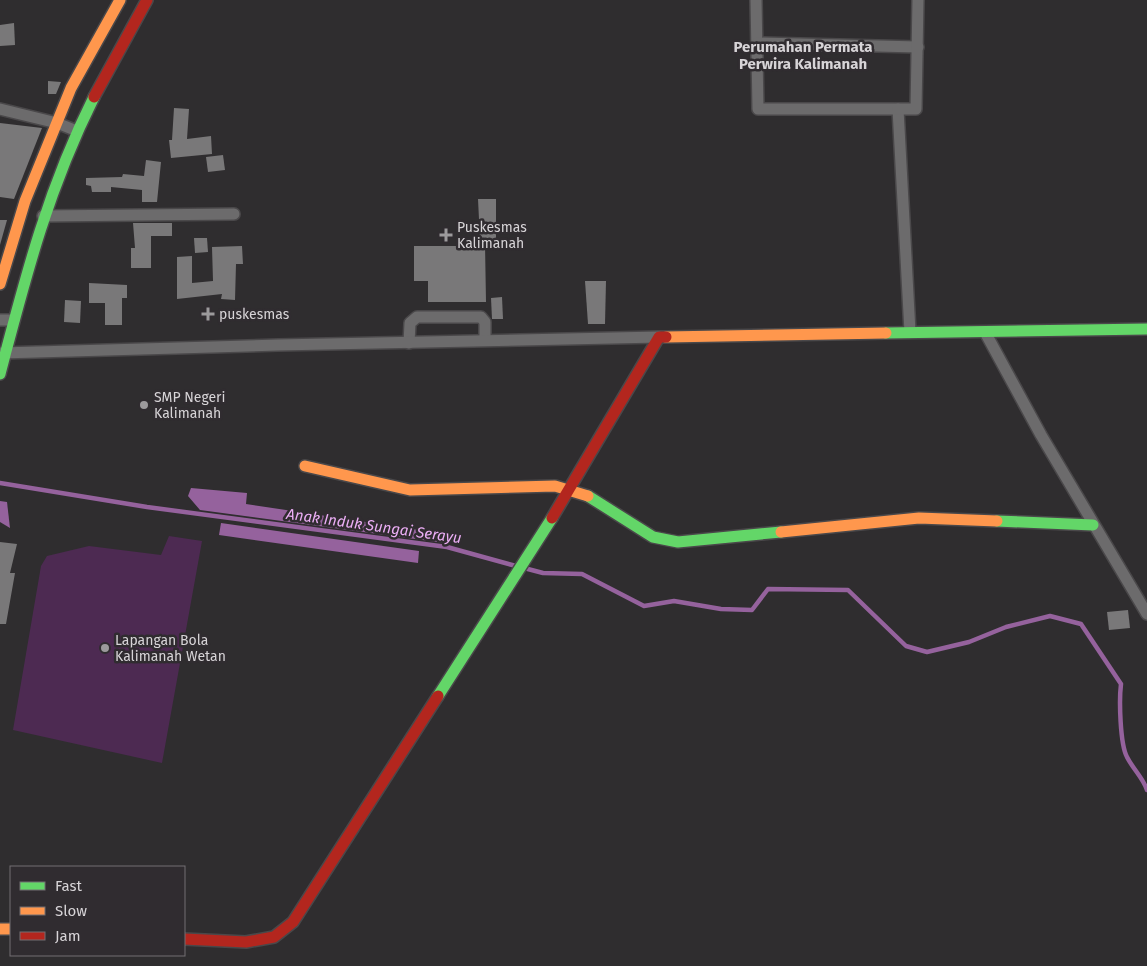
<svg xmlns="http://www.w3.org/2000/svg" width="1147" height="966" font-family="'Fira Sans',sans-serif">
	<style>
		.green { fill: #4d2a52 }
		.water { fill: #95629d }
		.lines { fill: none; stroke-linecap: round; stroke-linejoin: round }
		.stream { stroke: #95629d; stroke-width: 4.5 }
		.building { fill: #797879 }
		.street-casing { stroke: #4a484a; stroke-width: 14 }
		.fast-casing { stroke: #4a484a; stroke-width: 14 }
		.slow-casing { stroke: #4a484a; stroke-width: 14 }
		.jam-casing { stroke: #4a484a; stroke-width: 14 }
		.street { stroke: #6c6b6c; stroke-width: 11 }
		.fast { stroke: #63d668; stroke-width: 11 }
		.slow { stroke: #ff974d; stroke-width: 11 }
		.jam { stroke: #b3261e; stroke-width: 11 }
		.poi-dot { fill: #9c9a9c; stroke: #302c30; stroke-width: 2 }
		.labels { text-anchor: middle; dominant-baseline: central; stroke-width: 5; stroke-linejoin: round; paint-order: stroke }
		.poi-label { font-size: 14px; fill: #d7d4d7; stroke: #302c30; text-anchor: start }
		.neighbourhood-label { font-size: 15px; font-weight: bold; fill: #d7d4d7; stroke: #302c30 }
		.water-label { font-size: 15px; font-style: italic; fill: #ebaef5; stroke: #302c30 }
	</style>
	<rect width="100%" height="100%" fill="#2f2d2f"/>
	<polygon class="green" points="169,536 202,541 162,763 13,730 41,566 47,556 89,546 161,555"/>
	<g class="water">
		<polygon points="191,488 247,493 246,504 446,534 445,543 200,510 188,496"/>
		<polygon points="0,501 7,502 10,528 0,522"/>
		<polygon points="221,523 419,551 418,563 219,535"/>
	</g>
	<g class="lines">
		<g class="stream">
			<polyline points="0,483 147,507 447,547 516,566"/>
			<path d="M524,568l19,5 39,1 62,32 30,-5 47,8 31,1 16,-21 80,1 58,56 21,6 42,-10 37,-15 44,-11 31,8 40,60c-2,16 -1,60 6,73 6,12 16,21 20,33"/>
		</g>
	</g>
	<g class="building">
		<polygon points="14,23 15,45 0,46 0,25"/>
		<polygon points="48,81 61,82 56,94 48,94"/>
		<polygon points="174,108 189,109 187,139 211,136 212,154 171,158 169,140 172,140"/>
		<polygon points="0,123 42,128 14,199 0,197"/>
		<polygon points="223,155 225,170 208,172 206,157"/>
		<polygon points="146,160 161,162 157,202 142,202 142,190 111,187 111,192 92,192 91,186 86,185 86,178 122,177 123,174 144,176"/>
		<polygon points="478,199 496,199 496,244 485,244 486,302 428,302 428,281 414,281 414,246 466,246 466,240 480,240"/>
		<polygon points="0,220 7,220 0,245"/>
		<polygon points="133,223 172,223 172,236 151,236 151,268 131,268 131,248 135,248"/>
		<polygon points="194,238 207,238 208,252 195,253"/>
		<polygon points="242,246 243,264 236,264 235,300 221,299 222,294 177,299 177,257 192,256 192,283 213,281 212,247"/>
		<polygon points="585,281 606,281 605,324 588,324"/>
		<polygon points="89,283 127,285 127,298 122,298 122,325 105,325 105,303 89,303"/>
		<polygon points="502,297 503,319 492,319 491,298"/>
		<polygon points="65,300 81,301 80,323 64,322"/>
		<polygon points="0,542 17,544 10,573 15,573 6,624 0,624"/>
		<polygon points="1128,610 1130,628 1109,630 1107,612"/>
	</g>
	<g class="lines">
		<g class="street-casing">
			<g id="street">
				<polyline points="756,0 758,109 898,109 910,332"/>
				<polyline points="757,43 918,47"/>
				<polyline points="0,109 57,123 77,131"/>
				<polyline points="898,109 916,109 918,0"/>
				<polyline points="43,216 234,214"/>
				<polyline points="0,320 14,320"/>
				<polyline points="985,332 1041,435 1147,614"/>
				<polyline points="409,343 410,323 417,317 481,317 485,322 485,340"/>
				<polyline points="1,353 278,345 659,337"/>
			</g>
		</g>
		<g class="fast-casing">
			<g id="fast">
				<polyline points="886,333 1147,329"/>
				<path d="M0,374c26,-99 48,-185 94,-277"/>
				<polyline points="588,496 653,537 678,542 781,532"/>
				<polyline points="997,521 1093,525"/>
				<polyline points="438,696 552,518"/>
			</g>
		</g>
		<g class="slow-casing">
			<g id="slow">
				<polyline points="0,284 25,201 71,88 120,0"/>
				<polyline points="666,337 886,333"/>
				<polyline points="305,466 410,490 555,486 588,496"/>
				<polyline points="781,532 919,518 997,521"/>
				<polyline points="0,929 11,929"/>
			</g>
		</g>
		<g class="jam-casing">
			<g id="jam">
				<polyline points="94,97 147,0"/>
				<polyline points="552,518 659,337 666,337"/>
				<polyline points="184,939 246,942 274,937 293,922 438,696"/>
			</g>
		</g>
		<use href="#street" class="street"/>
		<use href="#fast" class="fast"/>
		<use href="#slow" class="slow"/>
		<use href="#jam" class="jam"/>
	</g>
	<g class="poi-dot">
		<path d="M443.5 227.5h5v5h5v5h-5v5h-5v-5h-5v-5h5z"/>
		<path d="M205.5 306.5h5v5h5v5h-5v5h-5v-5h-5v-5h5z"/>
		<circle cx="144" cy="405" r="5"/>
		<circle cx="105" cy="648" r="5"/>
	</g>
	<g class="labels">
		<g class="poi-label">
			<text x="457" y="227">Puskesmas<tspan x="457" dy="16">Kalimanah</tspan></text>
			<text x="219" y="314">puskesmas</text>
			<text x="154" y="397">SMP Negeri<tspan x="154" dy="16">Kalimanah</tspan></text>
			<text x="115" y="640">Lapangan Bola<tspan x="115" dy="16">Kalimanah Wetan</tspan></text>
		</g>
		<g class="neighbourhood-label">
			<text x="803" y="47">Perumahan Permata<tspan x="803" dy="17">Perwira Kalimanah</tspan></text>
		</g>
		<g class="water-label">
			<text transform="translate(374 526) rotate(8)">Anak Induk Sungai Serayu</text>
		</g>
	</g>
	<rect x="10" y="866" width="175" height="90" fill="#302c30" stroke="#736f73"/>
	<rect x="20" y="882" width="25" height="8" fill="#63d668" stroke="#736f73"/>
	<text x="55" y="891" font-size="15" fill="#d7d4d7">Fast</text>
	<rect x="20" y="907" width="25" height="8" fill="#ff974d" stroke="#736f73"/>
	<text x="55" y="916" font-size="15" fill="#d7d4d7">Slow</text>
	<rect x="20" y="932" width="25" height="8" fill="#b3261e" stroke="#736f73"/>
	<text x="55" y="941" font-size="15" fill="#d7d4d7">Jam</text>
</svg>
